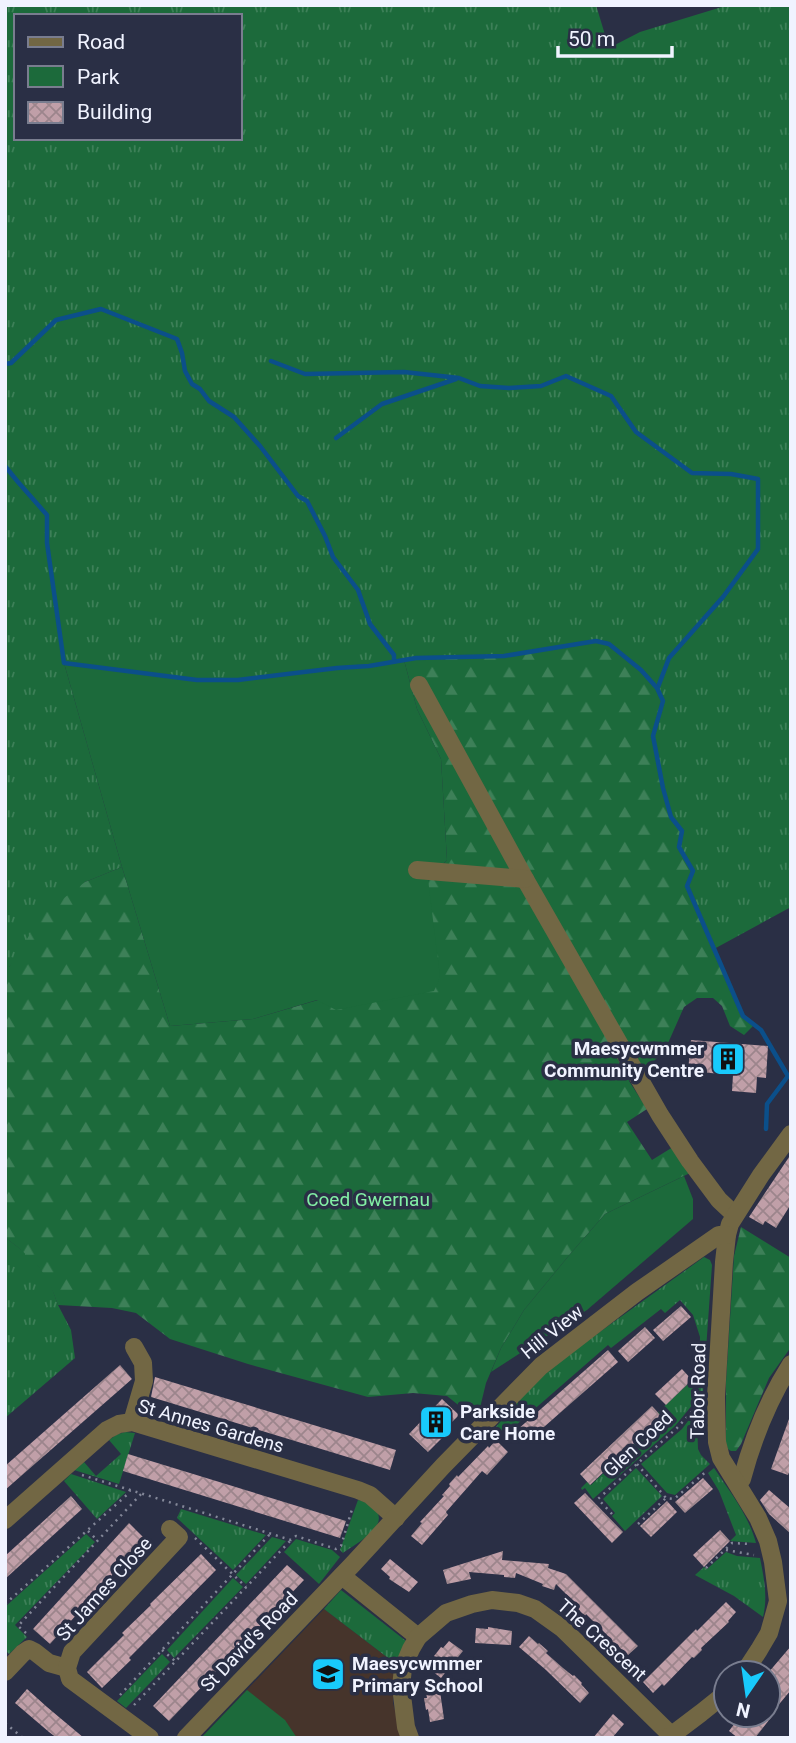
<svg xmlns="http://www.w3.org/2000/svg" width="796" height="1743" font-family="Roboto,sans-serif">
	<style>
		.education { fill: #46342b }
		.grass { fill: url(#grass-tufts); fill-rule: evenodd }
		.forest { fill: url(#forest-firs) }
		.park { fill: #1c6a3b }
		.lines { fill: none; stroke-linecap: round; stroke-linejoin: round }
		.stream { stroke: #0b4f8a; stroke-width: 4.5 }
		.building { fill: url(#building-cross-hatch) }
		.path { stroke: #838798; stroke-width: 2.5; stroke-dasharray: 2 5; stroke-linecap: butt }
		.minor { stroke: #726744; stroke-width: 18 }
		.labels { text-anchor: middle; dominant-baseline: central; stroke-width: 7; stroke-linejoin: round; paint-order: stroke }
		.poi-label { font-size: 19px; font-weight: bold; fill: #f0f3ff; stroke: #2a2f45; text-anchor: start }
		.park-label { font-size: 19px; fill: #82efa5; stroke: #2a2f45 }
		.street-label { font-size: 19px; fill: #f0f3ff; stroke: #2a2f45 }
	</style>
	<defs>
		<pattern id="grass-tufts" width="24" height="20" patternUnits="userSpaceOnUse" patternTransform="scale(1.75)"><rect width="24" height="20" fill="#1c6a3b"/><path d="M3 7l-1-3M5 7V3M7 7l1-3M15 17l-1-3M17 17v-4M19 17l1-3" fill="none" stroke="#3d8058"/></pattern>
		<pattern id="forest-firs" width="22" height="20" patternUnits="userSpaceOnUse" patternTransform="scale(1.75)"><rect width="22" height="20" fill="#1c6a3b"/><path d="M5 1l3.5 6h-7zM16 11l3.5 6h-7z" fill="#3d8058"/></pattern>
		<pattern id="building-cross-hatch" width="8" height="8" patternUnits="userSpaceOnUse" patternTransform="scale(1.75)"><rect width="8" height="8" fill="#c09fa8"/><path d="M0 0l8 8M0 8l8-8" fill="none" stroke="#9c858c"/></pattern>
	</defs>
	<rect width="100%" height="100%" fill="#2a2f45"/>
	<polygon class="education" points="324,1609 396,1664 393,1685 393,1703 398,1723 403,1738 201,1738"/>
	<g class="grass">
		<path d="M5,5h591l13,43 31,-16 85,-26 66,-1v902l-77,42 -27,-63 6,-15 -14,-24 3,-16 -11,-14 -8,-29 -10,-52 10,-35 -6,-13 -16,-18 -32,-26 -13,-3 -92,15 -88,2 -47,8 -32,2 -99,12h-41l-133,-17 58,204 -37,15 -77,86 -3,-1zM16,16h224v122h-224z"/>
		<polygon points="5,1237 33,1259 49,1280 58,1305 71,1330 75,1358 5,1418"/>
		<polygon points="704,1257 710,1260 712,1265 703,1392 675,1426 593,1499 585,1488 582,1490 581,1488 587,1482 591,1485 656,1423 662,1417 658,1412 699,1374 700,1337 693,1315 680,1300 665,1313 661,1309 611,1348 608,1345 515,1426 517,1430 508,1439 495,1428 529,1388 565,1357"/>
		<polygon points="704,1400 707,1400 697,1423 698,1449 701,1455 710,1464 675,1495 667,1493 641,1464 682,1429"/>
		<polygon points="125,1432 135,1433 119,1484 74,1470 84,1462 96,1476 121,1454 109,1440 116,1435"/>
		<polygon points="636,1468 662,1496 625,1531 612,1516 615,1513 603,1499"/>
		<path d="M714,1468c16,24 34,46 42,75l-26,-2 6,-6 -17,-44 -11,-18z"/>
		<polygon points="71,1474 126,1492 97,1519 64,1481"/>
		<path d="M358,1500c8,2 15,5 19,12 10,16 -23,33 -34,41l-3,-3z"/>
		<polygon points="181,1509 266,1535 233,1570 177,1518"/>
		<polygon points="86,1534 95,1542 15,1625 27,1637 9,1654 5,1650 5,1607"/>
		<polygon points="272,1537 286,1541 246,1584 236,1575"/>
		<polygon points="296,1539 332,1550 340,1557 319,1584 284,1552"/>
		<path d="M726,1552l11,4 23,2c4,20 8,39 3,59l-29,-21 -39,-21 9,-8 3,2z"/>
		<polygon points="233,1578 243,1587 174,1658 167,1650"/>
		<polygon points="341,1590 406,1641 396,1664 324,1609"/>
		<polygon points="162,1654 170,1662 126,1708 117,1701"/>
	</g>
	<g class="forest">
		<path d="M596,641l13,3 32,26 16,18 6,13 -10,35 10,52 8,29 11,14 -3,16 14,24 -5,15 55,130 11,9 -10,10 -14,-9 -8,-20 -9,-8h-16l-13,9 -19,43 -16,16 -20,15 18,28 -20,13 25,38 21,-13 17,26 -85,41 -34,39 -47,57 -23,38 -15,35 -9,37 -30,-24 -34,-3 -45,4 -120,-33 -78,-25 -34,-26 -24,-5 -54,-3c-13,-37 -23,-44 -53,-68v-270h4l34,-53 42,-32 37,-15 48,159 83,-7 65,-19 129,-140 -6,-101 -24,-50 -13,-49 12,-2 88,-2z"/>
		<polygon points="741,1227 791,1258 791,1347 769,1378 741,1444 736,1451 731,1451 728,1449 726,1443 726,1382 734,1256"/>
	</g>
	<g class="park">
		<polygon points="404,660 417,709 441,759 447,860 428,879 440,977 434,991 336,1010 317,1000 253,1019 170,1026 122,867 64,663 197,680 238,680 337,668 369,666"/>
		<polygon points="684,1176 693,1199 693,1219 587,1310 491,1372 501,1348 524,1310 571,1253 605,1214"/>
		<polygon points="247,1690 285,1720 297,1738 201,1738"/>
	</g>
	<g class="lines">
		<g class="stream">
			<polyline points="271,361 305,374 404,372 459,378 480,386 509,388 541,386 566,376 611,396 636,432 692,473 731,474 758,479 758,549 723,597 669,658 658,687"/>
			<polyline points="5,364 11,363 56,320 101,309 177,339 182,353 185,371 192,384 200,389 209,401 234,417 260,446 298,496 307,501 325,536 333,557 358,590 370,624 394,655 394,661"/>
			<polyline points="336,438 382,404 456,379"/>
			<polyline points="5,466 18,482 47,515 47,543 64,663 197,680 238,680 337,668 369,666 416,658 504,656 596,641 609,644 641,670 657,688 663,701 653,736 663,788 671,817 682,831 679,847 693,871 687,886 743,1016 761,1030 788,1076 767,1104 766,1129"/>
		</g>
	</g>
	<g class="building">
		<polygon points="691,1040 768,1046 766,1078 757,1077 756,1093 732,1091 733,1075 688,1071"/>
		<polygon points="791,1154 791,1204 776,1228 765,1221 763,1225 749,1217"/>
		<polygon points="681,1306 691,1317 663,1341 653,1330"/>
		<polygon points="645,1327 655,1338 628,1362 618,1351"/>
		<polygon points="608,1350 618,1362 528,1441 517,1430"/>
		<polygon points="120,1365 132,1379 5,1490 5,1466"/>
		<polygon points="682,1369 692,1380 666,1405 655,1394"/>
		<polygon points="155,1377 396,1450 390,1470 151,1397"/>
		<polygon points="442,1399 459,1415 445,1429 448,1432 428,1452 409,1434"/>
		<polygon points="652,1406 662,1417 590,1485 580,1474"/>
		<polygon points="789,1419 791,1419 791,1467 788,1475 771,1469"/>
		<polygon points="496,1440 508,1452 487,1475 482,1471 446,1512 448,1515 422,1545 411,1536 422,1523 420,1522 444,1496 442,1495 450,1486 449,1484 457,1475 458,1477 488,1446 489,1448"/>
		<polygon points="128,1454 346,1521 340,1538 123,1471"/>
		<polygon points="703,1478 713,1489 685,1513 675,1502"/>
		<polygon points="769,1490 791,1509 791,1534 769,1514 760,1500"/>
		<polygon points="585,1493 623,1532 612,1543 574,1503"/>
		<polygon points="71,1496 82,1509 5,1579 5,1556"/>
		<polygon points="667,1501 677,1512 651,1537 640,1526"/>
		<polygon points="129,1523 145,1539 50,1644 33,1629"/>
		<polygon points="720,1530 730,1541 704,1567 693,1555"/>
		<polygon points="503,1551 502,1560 549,1564 548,1568 566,1574 638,1646 628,1655 619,1647 618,1649 609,1640 611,1639 586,1614 585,1616 576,1607 578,1606 556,1584 554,1590 542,1586 543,1584 516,1573 515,1578 504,1577 504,1575 469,1572 471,1579 447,1584 443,1570"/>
		<polygon points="201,1554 216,1570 129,1658 131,1660 102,1688 87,1672 124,1635 122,1633 151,1605 150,1604"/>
		<polygon points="390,1559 418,1582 409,1592 389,1579 390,1577 381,1569"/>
		<polygon points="287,1565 304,1580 169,1721 153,1706"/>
		<polygon points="726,1602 736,1612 728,1621 729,1622 701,1648 702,1650 694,1658 692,1657 664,1686 662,1684 653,1693 643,1682 696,1629 697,1631"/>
		<polygon points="488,1627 512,1631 511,1645 475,1643 476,1628 488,1629"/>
		<polygon points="529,1636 538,1644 539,1643 548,1651 546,1653 563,1668 573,1676 574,1675 582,1683 581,1684 589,1693 580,1703 546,1670 519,1647"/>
		<polygon points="449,1641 463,1651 441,1678 427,1667 435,1657 434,1656 438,1651 441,1647 443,1648"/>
		<polygon points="791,1646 791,1690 770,1715 773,1715 755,1738 738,1738 729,1731 741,1715 768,1715 768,1673"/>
		<polygon points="439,1684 444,1719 430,1722 428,1709 426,1710 424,1698 427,1698 425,1686"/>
		<polygon points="27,1689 47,1707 84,1738 57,1738 49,1732 15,1703"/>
		<polygon points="613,1714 624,1724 612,1738 593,1738"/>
	</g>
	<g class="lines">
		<g class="path">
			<polyline points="637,1464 666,1498"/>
			<polyline points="82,1475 291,1540 296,1536 336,1549 341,1546 353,1506"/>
			<polyline points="612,1514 598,1499 677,1428 699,1404"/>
			<polyline points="638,1524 666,1498 674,1499 708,1470"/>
			<polyline points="88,1531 98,1541"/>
			<polyline points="195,1538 246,1587"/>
			<polyline points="726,1550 754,1555"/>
			<polyline points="706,1568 732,1543 751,1544"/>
			<polyline points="5,1604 129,1493 130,1490"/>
			<polyline points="26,1633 18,1626 142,1493"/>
			<polyline points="162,1650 175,1661"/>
			<polyline points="120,1695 271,1533"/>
			<polyline points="134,1705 291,1540"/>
			<polyline points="5,1723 23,1738"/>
		</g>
		<g class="minor">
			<polyline points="419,685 525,879 660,1115 690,1161 719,1200 735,1215"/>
			<polyline points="417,870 525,879"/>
			<polyline points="132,1422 144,1381 143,1363 134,1347"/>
			<path d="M738,1484l4,-5c11,-41 26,-79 49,-115"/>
			<polyline points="5,1520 107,1430 119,1424 132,1422 358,1490 370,1495 396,1518"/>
			<polyline points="342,1576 418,1637"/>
			<polyline points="5,1672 23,1653 29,1649 35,1652 49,1663 67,1668"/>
			<polyline points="744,1673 759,1650 769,1633 778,1601 773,1562 768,1541 758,1518 721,1458 717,1442 716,1397 724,1262 727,1235 730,1224 761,1175 791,1134"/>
			<polyline points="150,1738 70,1679 67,1668 72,1652 179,1537 170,1529"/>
			<polyline points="186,1738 353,1564 443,1466 541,1366 637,1292 719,1235 727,1235"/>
			<polyline points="410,1738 406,1727 401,1687 403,1668 411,1649 418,1637 446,1613 472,1604 492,1600 518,1603 535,1609 563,1629 671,1735"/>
			<polyline points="668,1738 701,1713 726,1693"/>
		</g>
	</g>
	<defs>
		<g id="building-square" transform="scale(1.75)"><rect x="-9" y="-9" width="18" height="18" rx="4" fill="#18cafc" stroke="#2a2f45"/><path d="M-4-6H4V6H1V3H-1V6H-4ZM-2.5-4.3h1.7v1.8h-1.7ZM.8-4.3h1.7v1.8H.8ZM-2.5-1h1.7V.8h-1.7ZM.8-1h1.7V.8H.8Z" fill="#111"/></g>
		<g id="school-square" transform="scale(1.75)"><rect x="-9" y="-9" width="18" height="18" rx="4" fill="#18cafc" stroke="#2a2f45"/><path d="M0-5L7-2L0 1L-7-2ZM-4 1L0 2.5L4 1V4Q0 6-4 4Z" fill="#111"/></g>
	</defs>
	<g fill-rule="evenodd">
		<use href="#building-square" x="728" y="1059"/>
		<use href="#building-square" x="436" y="1422"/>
		<use href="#school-square" x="328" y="1674"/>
	</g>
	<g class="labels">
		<g class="poi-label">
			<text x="704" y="1048" text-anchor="end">Maesycwmmer<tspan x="704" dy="22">Community Centre</tspan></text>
			<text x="460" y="1411">Parkside<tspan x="460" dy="22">Care Home</tspan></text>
			<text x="352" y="1663">Maesycwmmer<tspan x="352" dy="22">Primary School</tspan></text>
		</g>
		<g class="park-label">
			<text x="368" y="1199">Coed Gwernau</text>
		</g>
		<g class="street-label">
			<text transform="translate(552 1332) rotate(-39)">Hill View</text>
			<text transform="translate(698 1391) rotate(-89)">Tabor Road</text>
			<text transform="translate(211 1426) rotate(16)">St Annes Gardens</text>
			<text transform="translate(638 1444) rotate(-43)">Glen Coed</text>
			<text transform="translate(104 1589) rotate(-48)">St James Close</text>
			<text transform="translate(602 1640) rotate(42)">The Crescent</text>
			<text transform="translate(249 1642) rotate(-46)">St David's Road</text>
		</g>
	</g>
	<rect width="796" height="1743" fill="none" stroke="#f0f3ff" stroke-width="14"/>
	<rect x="14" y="14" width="228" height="126" fill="#2a2f45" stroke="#797d8f" stroke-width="2"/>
	<rect x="28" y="37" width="35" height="10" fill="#726744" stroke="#797d8f" stroke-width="2"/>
	<text x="77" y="49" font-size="21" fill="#f0f3ff">Road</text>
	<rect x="28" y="66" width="35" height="21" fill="#1c6a3b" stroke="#797d8f" stroke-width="2"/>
	<text x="77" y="84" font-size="21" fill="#f0f3ff">Park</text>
	<rect x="28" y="102" width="35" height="21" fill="url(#building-cross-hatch)" stroke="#797d8f" stroke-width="2"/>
	<text x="77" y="119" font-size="21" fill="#f0f3ff">Building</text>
	<g transform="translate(747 1694) rotate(193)"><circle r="33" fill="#2a2f45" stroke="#797d8f" stroke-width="2"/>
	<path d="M0-5L12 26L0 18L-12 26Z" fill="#18cafc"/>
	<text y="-10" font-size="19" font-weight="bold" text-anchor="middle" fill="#f0f3ff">N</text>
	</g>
	<path d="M558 46v10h114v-10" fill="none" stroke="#f0f3ff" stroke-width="3.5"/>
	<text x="568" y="46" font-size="21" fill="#f0f3ff" stroke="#2a2f45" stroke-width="5" paint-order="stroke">50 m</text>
</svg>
